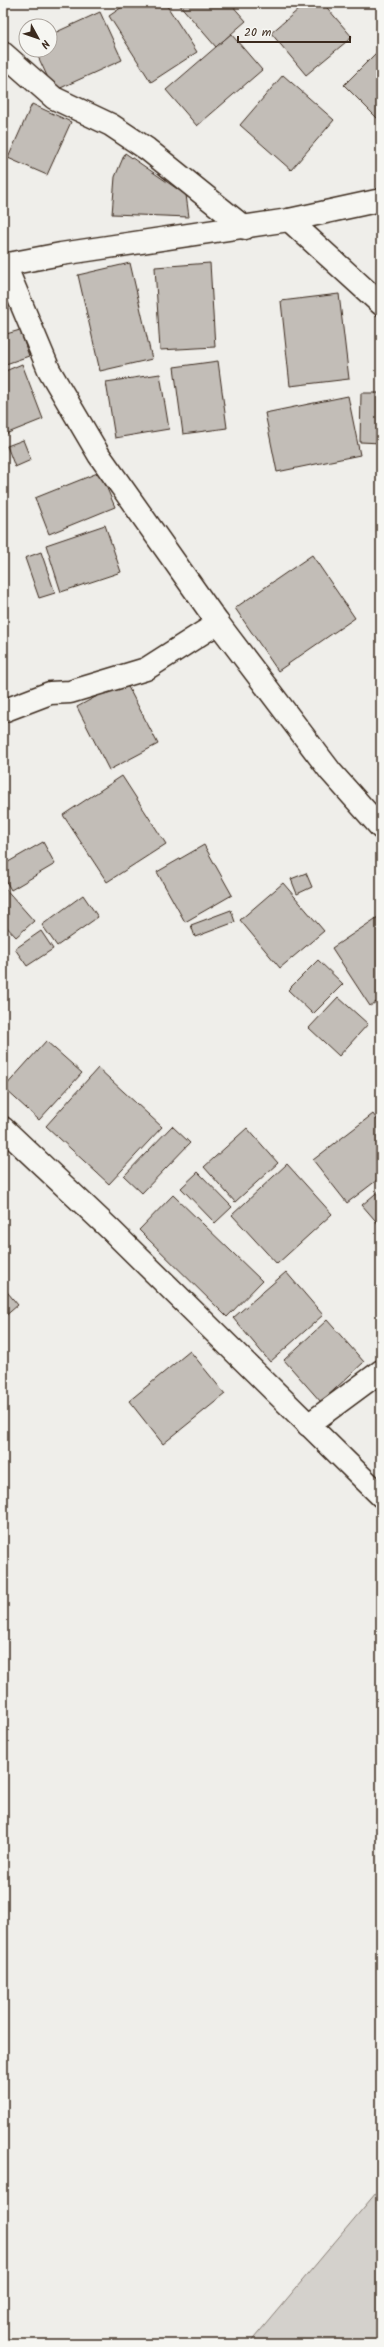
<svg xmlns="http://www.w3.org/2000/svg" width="384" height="2347" font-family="Kalam,sans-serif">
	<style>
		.green { fill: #d4d1cc; stroke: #887e75 }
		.building { fill: #c2bdb7; stroke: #3b2a1e }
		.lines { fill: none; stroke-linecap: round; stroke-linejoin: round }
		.street-casing { stroke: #3b2a1e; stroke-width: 25 }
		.street { stroke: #f6f6f2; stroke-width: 22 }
	</style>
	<rect width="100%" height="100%" fill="#efeeea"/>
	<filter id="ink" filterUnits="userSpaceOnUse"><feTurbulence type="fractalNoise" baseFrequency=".025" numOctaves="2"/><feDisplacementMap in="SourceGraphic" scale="8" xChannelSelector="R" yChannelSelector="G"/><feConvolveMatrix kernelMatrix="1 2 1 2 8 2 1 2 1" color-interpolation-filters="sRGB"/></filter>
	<g filter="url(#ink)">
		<polygon class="green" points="381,2187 381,2344 249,2344"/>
		<g class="building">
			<polygon points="128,3 165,3 197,52 151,82 109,16"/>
			<polygon points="178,3 230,3 246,21 216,47"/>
			<polygon points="306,3 323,3 352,37 306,75 271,33"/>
			<polygon points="100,12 122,60 54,91 35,50 50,50 50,35"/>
			<polygon points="231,34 262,70 197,126 166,90"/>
			<polygon points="381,48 381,122 344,85"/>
			<polygon points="283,75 334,120 291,170 240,125"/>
			<polygon points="32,104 71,122 47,175 8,158"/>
			<polygon points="125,153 186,195 189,217 112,214 115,177"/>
			<polygon points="130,263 152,359 100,371 78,275"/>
			<polygon points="210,263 215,347 160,350 155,267"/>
			<polygon points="339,294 349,379 290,386 281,301"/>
			<polygon points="20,330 29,356 3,365 3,335"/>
			<polygon points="218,361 227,428 183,434 174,367"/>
			<polygon points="22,364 43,419 3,435 3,372"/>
			<polygon points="160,374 169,429 115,438 106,382"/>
			<polygon points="361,393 381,393 381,443 360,442"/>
			<polygon points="348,396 360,455 277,472 265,413"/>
			<polygon points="23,440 31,460 15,467 7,446"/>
			<polygon points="100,472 115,507 49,534 35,498"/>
			<polygon points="105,525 121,572 61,592 46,545"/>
			<polygon points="41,552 55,593 39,598 25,558"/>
			<polygon points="312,555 355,618 278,671 235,608"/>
			<polygon points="125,681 158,744 109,770 77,707"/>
			<polygon points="122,776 166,844 107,882 63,815"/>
			<polygon points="43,842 55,864 11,890 3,876 3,865"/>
			<polygon points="204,845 232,895 185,922 157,872"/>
			<polygon points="306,873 312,887 297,894 291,879"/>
			<polygon points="283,883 324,931 280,968 240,920"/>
			<polygon points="3,886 34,921 16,937 3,923"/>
			<polygon points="83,895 98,917 57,946 42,925"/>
			<polygon points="231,910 235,922 195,937 191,925"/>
			<polygon points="381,915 381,999 370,1006 332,948"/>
			<polygon points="41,931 53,949 27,966 15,949"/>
			<polygon points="318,960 343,984 313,1014 288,990"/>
			<polygon points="338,997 368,1024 339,1056 309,1028"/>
			<polygon points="46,1041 82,1073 39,1120 4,1088"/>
			<polygon points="98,1068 162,1127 109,1184 46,1126"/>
			<polygon points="373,1114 381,1125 381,1177 347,1203 313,1160"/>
			<polygon points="172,1126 190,1143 142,1193 124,1176"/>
			<polygon points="247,1128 278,1163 235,1202 204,1167"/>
			<polygon points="287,1164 332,1214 277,1264 232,1215"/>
			<polygon points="198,1172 232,1207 215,1223 181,1188"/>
			<polygon points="381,1189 381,1227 362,1205"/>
			<polygon points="173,1195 262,1281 227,1317 139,1230"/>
			<polygon points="286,1272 323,1315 270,1362 233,1318"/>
			<polygon points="3,1287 18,1305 3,1318"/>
			<polygon points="327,1320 364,1362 321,1402 284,1360"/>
			<polygon points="190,1351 225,1394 163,1444 129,1401"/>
		</g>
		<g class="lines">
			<g class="street-casing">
				<g id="street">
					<polyline points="3,53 54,98 111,125 147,149 245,228"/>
					<polyline points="289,220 381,304"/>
					<polyline points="3,265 61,254 289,220 381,200"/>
					<polyline points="5,265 49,370 99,455 218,623 331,772 381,828"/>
					<polyline points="3,711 50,693 70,692 146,669 218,623"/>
					<polyline points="3,1128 110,1229 381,1496"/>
					<polyline points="308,1425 381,1371"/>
				</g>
			</g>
			<use href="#street" class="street"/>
		</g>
	</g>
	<rect width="384" height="2347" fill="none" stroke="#f6f6f2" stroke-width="16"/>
	<rect x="8" y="8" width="368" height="2331" fill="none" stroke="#3b2a1e" stroke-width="1.5" filter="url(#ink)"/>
	<g transform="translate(38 38) rotate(130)"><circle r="19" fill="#f6f6f2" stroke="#aba49d"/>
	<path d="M0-3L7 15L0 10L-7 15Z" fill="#3b2a1e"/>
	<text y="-6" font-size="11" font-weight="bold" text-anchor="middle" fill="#3b2a1e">N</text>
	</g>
	<path d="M238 36v6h112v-6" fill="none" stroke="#3b2a1e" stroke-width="2"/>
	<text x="244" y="36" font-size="12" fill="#3b2a1e" stroke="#f6f6f2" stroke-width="3" paint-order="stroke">20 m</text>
</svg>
